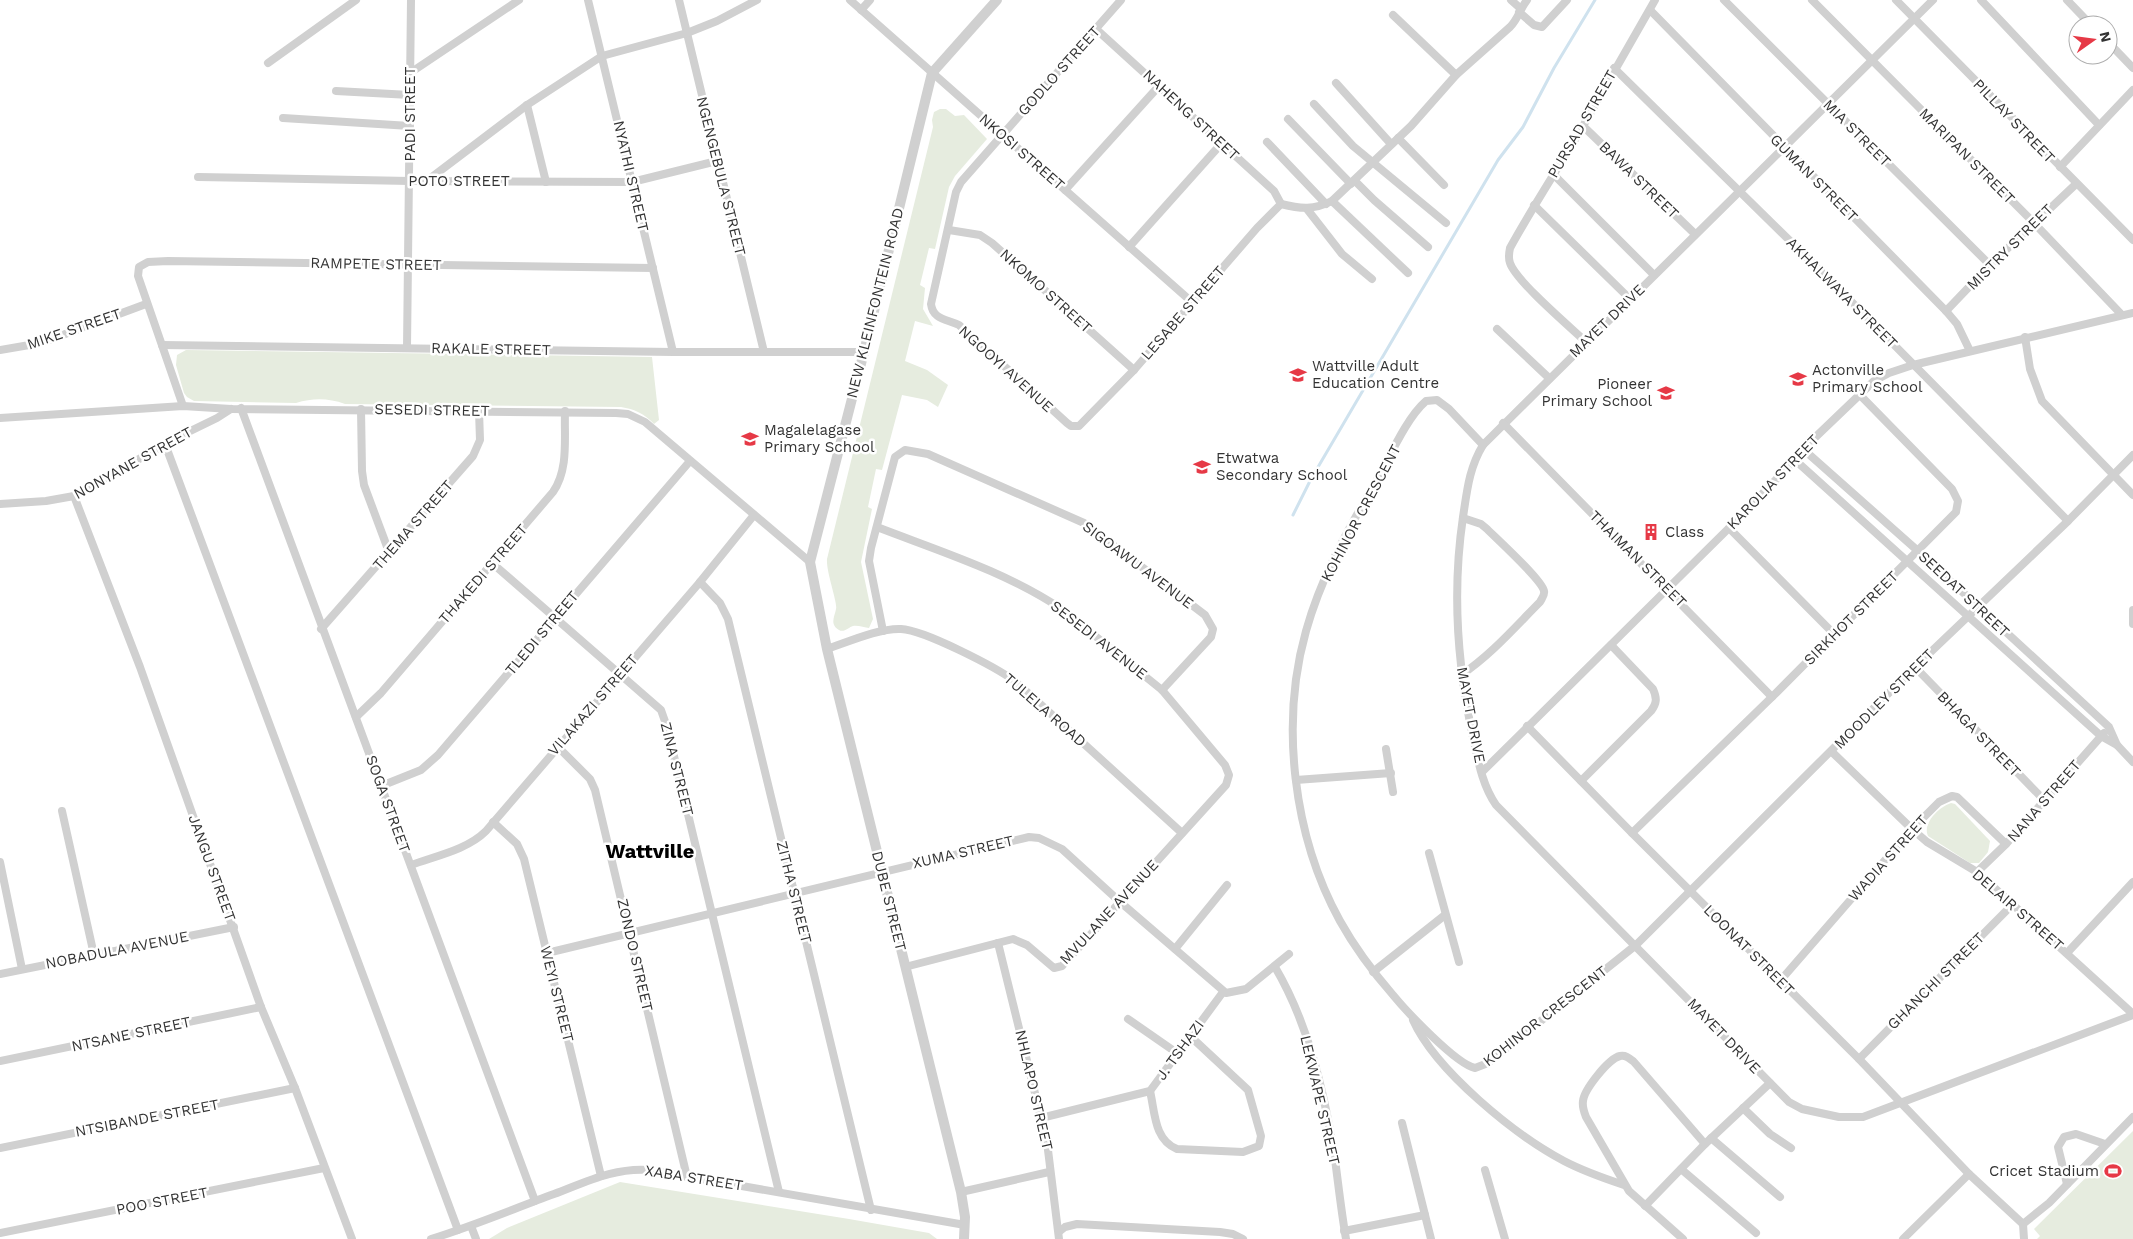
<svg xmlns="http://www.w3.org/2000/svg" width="2133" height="1239" font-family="'Work Sans',sans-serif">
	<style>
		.green { fill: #e6ecdf }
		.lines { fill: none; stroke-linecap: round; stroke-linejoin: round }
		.stream { stroke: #cfe2ee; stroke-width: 3 }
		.minor { stroke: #d0d0d0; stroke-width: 8 }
		.tertiary { stroke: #d0d0d0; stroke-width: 10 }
		.labels { text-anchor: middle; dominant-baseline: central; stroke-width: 5; stroke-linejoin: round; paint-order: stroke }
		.street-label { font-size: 15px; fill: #333; stroke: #fff }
		.poi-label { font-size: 15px; fill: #333; stroke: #fff; text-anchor: start }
		.district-label { font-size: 20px; font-weight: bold; fill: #000; stroke: #fff }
	</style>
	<rect width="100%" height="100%" fill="#fff"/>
	<g class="green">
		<path d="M940,109h6l9,7 9,-1 23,24 -32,37 -6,11 -14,62 -6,-1 -9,37 5,3 -2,21 10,17 -18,-5 -10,40 22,9 21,15 -10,22 -11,-7 -25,-5 -20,75 -6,-1 -8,38 4,2 -11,53 12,57 -4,9c-4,0 -11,-3 -16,-2 -4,1 -9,7 -14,4 -10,-6 -4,-14 -3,-21 2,-6 -10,-37 -9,-50l106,-432 -1,-7 2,-8z"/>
		<path d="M186,350l466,7 7,63 -5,4c-9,-10 -20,-15 -33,-17l-276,-3c-17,-6 -32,-6 -49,-1l-102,-2 -7,-4 -3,-4 -8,-28 1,-10z"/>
		<path d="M1951,803l4,1 35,37 -2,11 -9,11h-9l-42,-27c-6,-13 11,-29 23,-33z"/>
		<polygon points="2133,1131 2133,1239 2037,1239 2040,1236 2034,1229"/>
		<polygon points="620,1182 849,1219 929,1233 937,1239 489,1239 507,1228"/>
	</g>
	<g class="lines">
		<polyline class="stream" points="1293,515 1311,479 1498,160 1523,127 1554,68 1595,0"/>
		<g class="minor">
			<polyline points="588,0 673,352"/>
			<polyline points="679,0 764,352"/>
			<polyline points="850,0 1193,303"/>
			<path d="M1121,0l-160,182 -5,10 -25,112c2,16 16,15 28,21l108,98 4,3h8l55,-56 123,-142 24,-24"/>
			<polyline points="1511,0 1520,8"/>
			<polyline points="1724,0 1990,265"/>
			<polyline points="1812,0 2034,223 2121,314"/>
			<polyline points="1896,0 2133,240"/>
			<path d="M1933,0l-450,445c-14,23 -16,46 -20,72 -11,74 -6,147 10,220 5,23 9,48 23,68l293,297 13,7 37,8h24l270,-102"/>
			<polyline points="1981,0 2099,125"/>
			<polyline points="2067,0 2091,25"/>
			<polyline points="861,10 870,0"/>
			<polyline points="1650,10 1946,311 1957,324 1970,351"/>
			<polyline points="1519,12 1534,25 1542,27 1567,0"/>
			<polyline points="1393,15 1456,75"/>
			<polyline points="1096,29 1274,191 1281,204"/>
			<polyline points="2108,42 2133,68"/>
			<polyline points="268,63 356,0"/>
			<polyline points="1614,68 1837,287 2068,521"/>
			<polyline points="410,73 519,0"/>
			<polyline points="1336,83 1391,144"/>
			<polyline points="336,91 410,95"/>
			<polyline points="1314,104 1353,146 1446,223"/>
			<polyline points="527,105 546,182"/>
			<polyline points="283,118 410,126"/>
			<polyline points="1288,119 1351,184"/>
			<polyline points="1583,126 1695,234"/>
			<polyline points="1398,138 1444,185"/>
			<polyline points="1267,142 1326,204"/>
			<polyline points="2060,167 2133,90"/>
			<polyline points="1554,175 1654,275"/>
			<polyline points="198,177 410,181 632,182 717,161"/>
			<polyline points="428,180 527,105 602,56 687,33 717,21 757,0"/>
			<polyline points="1355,181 1374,200 1428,247"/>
			<polyline points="1065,190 1159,86"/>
			<polyline points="1332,201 1408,273"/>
			<path d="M1281,204c20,5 33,6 51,-3l79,-75 45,-51 54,-48c8,-8 10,-18 17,-27"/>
			<polyline points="1534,205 1630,299"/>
			<polyline points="1307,209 1342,254 1372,279"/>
			<polyline points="949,230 980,235 992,243 1134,370"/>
			<polyline points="1129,247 1221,144"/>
			<polyline points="1946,311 1990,265 2076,184"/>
			<polyline points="1497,329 1549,378"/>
			<polyline points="2025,337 2030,369 2042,401 2133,495"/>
			<path d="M1586,342c-17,-16 -70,-61 -76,-79 -2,-5 -1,-10 0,-15 23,-42 49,-81 73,-122 24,-42 48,-84 72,-126"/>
			<polyline points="162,345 673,352 864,352"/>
			<polyline points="407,348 411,0"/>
			<polyline points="0,350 41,343 146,304"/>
			<polyline points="183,406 138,276 139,267 148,262 168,261 653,268"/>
			<polyline points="241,408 535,1201"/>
			<polyline points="361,409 362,471 364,485 389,552"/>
			<polyline points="0,418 183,406 231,409 616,413 628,414 645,422 810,562"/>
			<polyline points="1503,423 1772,697"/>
			<polyline points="165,444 458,1230"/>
			<path d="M1483,445l-34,-36 -12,-9 -11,1c-22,19 -40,65 -56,91 -26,44 -50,89 -64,139 -26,92 -13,205 34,290 15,27 33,51 53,74 14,17 63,69 82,73l13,-5 148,-118 279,-278 153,-146 65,-66"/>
			<polyline points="1803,449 1918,551 2109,727 2117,745 2133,762"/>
			<polyline points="1795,460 2101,736 2117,745"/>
			<polyline points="74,496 140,667 261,1007 295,1088 352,1239"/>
			<polyline points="0,504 46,501 74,496 176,438 217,418 231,409"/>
			<path d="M877,527c62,24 130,45 186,83l99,80 63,75 4,10 -3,10 -164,181 -8,2 -27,-23 -14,-6 -108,28"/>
			<polyline points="1729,528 1834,634"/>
			<polyline points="492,563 661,710 667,727 779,1192"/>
			<polyline points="700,582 720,603 728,619 871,1210"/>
			<polyline points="2133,610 2133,624"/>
			<polyline points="321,629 473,456 480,440 479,411"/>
			<polyline points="883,631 869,561 871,548 895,457 905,450 928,454 1084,523 1205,615 1213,629 1211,637 1162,690"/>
			<path d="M827,649c21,-7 52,-21 74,-20 23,1 95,38 115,53l166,151"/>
			<polyline points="1915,667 2044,800"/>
			<path d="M1461,675c30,-20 54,-48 79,-73 2,-4 5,-7 4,-11 -2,-11 -47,-52 -57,-62l-6,-5 -18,-6"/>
			<path d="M356,717l25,-24 172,-201c16,-23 11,-54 12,-81"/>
			<polyline points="1527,726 1632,833 1859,1059 1969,1174 2023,1224"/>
			<polyline points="557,746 590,779 595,790 687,1177"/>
			<polyline points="1386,749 1393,792"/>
			<polyline points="1832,752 1912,829 1927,842 1977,872 2133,1014"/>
			<polyline points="1482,772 1729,528 1795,460 1803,449 1874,381 1889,373 1913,365 2133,313"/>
			<polyline points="1296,780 1391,773"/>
			<path d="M1581,781l70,-70c6,-8 6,-13 2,-22l-42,-44"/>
			<polyline points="381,786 421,770 438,755 690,461"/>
			<polyline points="62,811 94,955"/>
			<polyline points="493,822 517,844 524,859 601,1176"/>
			<polyline points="1632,833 1772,697 1956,512 1958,501 1952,489 1859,394"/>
			<polyline points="1429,853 1459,962"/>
			<polyline points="0,862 22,969"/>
			<path d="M411,865c24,-9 56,-15 75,-34l214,-249 54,-67"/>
			<polyline points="1977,872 2006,844 2104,733"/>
			<polyline points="998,943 1047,1142 1059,1239"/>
			<polyline points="1175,949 1227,885"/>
			<polyline points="547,953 1029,837 1039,838 1062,849 1119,901 1226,993 1246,989 1289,954"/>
			<polyline points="2067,953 2133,882"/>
			<path d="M1275,967c33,56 48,121 59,185 4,29 7,58 12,87"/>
			<polyline points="1373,972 1445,915"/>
			<polyline points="0,974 234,927"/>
			<polyline points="1780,981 1912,829 1939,802 1952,796 1957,797 2006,844"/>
			<polyline points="1128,1019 1177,1053"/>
			<path d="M1413,1020c23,51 102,115 151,141 19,10 39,17 60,24"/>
			<polyline points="1859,1059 2013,904"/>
			<polyline points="0,1061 261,1007"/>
			<path d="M1150,1091c5,21 4,49 27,58l66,3 16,-6 2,-10 -13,-46 -58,-54"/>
			<polyline points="1743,1108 1770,1134 1791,1148"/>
			<polyline points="1041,1118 1150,1091 1223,992"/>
			<polyline points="1402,1123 1431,1239"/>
			<polyline points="1711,1138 1780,1197"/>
			<polyline points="0,1148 295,1088"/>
			<polyline points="1681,1169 1756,1233"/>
			<polyline points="1485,1170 1505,1239"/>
			<polyline points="2067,1184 2058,1147 2064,1137 2076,1134 2105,1144"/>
			<polyline points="961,1192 1049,1172"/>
			<polyline points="1645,1206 1705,1144 1770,1083"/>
			<polyline points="2023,1224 2049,1203 2133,1117"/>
			<polyline points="2023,1224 2024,1239"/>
			<polyline points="471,1226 476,1239"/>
			<polyline points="1060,1231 1065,1227 1077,1224 1220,1232 1233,1234 1243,1239"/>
			<polyline points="1344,1231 1425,1215"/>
			<polyline points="0,1233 324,1168"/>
			<path d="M431,1239c42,-13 82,-30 123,-45 32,-12 61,-27 96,-24l315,55"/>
			<path d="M1683,1239l-54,-48 -43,-74c-2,-5 -4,-10 -3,-16 1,-11 25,-42 37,-45 6,-1 9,2 14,6l71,82"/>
			<polyline points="1903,1239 1969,1174"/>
		</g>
		<polyline class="tertiary" points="964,1239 965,1217 961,1192 827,649 810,562 864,352 932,73 997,0"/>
	</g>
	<defs>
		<g id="school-bare" transform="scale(1.35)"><path d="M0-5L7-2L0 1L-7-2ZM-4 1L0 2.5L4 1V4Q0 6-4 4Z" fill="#e63946" stroke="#fff" stroke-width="2.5" paint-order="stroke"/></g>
		<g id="building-bare" transform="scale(1.35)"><path d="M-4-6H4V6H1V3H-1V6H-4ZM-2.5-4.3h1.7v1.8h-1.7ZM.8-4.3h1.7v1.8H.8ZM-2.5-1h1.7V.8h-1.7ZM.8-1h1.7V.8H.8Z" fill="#e63946" stroke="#fff" stroke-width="2.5" paint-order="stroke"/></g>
		<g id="stadium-bare" transform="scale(1.35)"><path d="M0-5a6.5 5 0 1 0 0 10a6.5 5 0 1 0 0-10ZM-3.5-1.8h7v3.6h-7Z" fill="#e63946" stroke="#fff" stroke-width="2.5" paint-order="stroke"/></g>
	</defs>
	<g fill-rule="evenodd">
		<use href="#school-bare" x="1298" y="375"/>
		<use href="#school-bare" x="1798" y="379"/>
		<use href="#school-bare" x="1666" y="393"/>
		<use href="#school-bare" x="750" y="439"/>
		<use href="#school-bare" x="1202" y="467"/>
		<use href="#building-bare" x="1651" y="532"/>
		<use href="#stadium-bare" x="2113" y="1171"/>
	</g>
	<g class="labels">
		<g class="street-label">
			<text transform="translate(1059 71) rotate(-48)">GODLO STREET</text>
			<text transform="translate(410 114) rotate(-90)">PADI STREET</text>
			<text transform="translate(1191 115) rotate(43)">NAHENG STREET</text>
			<text transform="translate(2014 121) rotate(46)">PILLAY STREET</text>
			<text transform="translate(1582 124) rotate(-60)">PURSAD STREET</text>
			<text transform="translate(1857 133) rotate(45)">MIA STREET</text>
			<text transform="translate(1022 152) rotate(41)">NKOSI STREET</text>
			<text transform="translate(1967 156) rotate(45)">MARIPAN STREET</text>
			<text transform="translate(631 176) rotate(77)">NYATHI STREET</text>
			<text transform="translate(721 176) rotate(76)">NGENGEBULA STREET</text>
			<text transform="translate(1814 178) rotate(45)">GUMAN STREET</text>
			<text transform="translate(1639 180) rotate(44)">BAWA STREET</text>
			<text x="459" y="181">POTO STREET</text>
			<text transform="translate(2010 247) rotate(-45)">MISTRY STREET</text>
			<text transform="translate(376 264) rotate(1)">RAMPETE STREET</text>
			<text transform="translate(1046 291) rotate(42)">NKOMO STREET</text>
			<text transform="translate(1842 293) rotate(45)">AKHALWAYA STREET</text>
			<text transform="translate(875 303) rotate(-76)">NEW KLEINFONTEIN ROAD</text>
			<text transform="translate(1183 313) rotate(-49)">LESABE STREET</text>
			<text transform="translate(1607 321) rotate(-44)">MAYET DRIVE</text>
			<text transform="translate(74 329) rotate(-19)">MIKE STREET</text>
			<text transform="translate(491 349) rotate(1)">RAKALE STREET</text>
			<text transform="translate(1006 369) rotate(42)">NGOOYI AVENUE</text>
			<text transform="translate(432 410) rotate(1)">SESEDI STREET</text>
			<text transform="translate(133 463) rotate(-29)">NONYANE STREET</text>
			<text transform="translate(1773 482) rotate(-46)">KAROLIA STREET</text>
			<text transform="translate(1361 513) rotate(-62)">KOHINOR CRESCENT</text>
			<text transform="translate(413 525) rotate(-49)">THEMA STREET</text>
			<text transform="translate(1638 559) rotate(45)">THAIMAN STREET</text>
			<text transform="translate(1138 565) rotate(37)">SIGOAWU AVENUE</text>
			<text transform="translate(483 574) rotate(-49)">THAKEDI STREET</text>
			<text transform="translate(1964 594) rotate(43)">SEEDAT STREET</text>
			<text transform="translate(1851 618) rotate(-45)">SIRKHOT STREET</text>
			<text transform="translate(542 633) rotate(-50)">TLEDI STREET</text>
			<text transform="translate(1099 640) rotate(38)">SESEDI AVENUE</text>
			<text transform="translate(1884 699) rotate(-45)">MOODLEY STREET</text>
			<text transform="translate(593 705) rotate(-49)">VILAKAZI STREET</text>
			<text transform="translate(1045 710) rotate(41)">TULELA ROAD</text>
			<text transform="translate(1471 715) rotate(79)">MAYET DRIVE</text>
			<text transform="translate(1979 734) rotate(46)">BHAGA STREET</text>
			<text transform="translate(677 769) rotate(76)">ZINA STREET</text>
			<text transform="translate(2044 801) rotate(-49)">NANA STREET</text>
			<text transform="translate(388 804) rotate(70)">SOGA STREET</text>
			<text transform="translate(963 852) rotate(-13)">XUMA STREET</text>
			<text transform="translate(1888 858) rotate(-48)">WADIA STREET</text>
			<text transform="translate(212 868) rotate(70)">JANGU STREET</text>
			<text transform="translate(794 892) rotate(76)">ZITHA STREET</text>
			<text transform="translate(889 901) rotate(76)">DUBE STREET</text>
			<text transform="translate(2018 910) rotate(41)">DELAIR STREET</text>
			<text transform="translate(1109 912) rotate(-47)">MVULANE AVENUE</text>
			<text transform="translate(117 950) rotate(-11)">NOBADULA AVENUE</text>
			<text transform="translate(1749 950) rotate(45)">LOONAT STREET</text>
			<text transform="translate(635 955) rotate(77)">ZONDO STREET</text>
			<text transform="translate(1936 981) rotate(-45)">GHANCHI STREET</text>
			<text transform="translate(557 994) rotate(76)">WEYI STREET</text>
			<text transform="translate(1545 1016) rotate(-38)">KOHINOR CRESCENT</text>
			<text transform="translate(131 1034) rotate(-12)">NTSANE STREET</text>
			<text transform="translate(1724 1036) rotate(46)">MAYET DRIVE</text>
			<text transform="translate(1180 1050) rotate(-54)">J. TSHAZI</text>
			<text transform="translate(1034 1090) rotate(77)">NHLAPO STREET</text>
			<text transform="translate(1320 1100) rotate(77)">LEKWAPE STREET</text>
			<text transform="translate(147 1118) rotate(-11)">NTSIBANDE STREET</text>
			<text transform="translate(694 1178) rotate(9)">XABA STREET</text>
			<text transform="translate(162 1201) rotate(-11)">POO STREET</text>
		</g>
		<g class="poi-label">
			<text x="1312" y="366">Wattville Adult<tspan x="1312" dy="17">Education Centre</tspan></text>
			<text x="1812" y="370">Actonville<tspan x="1812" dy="17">Primary School</tspan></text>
			<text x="1652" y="384" text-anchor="end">Pioneer<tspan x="1652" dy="17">Primary School</tspan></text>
			<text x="764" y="430">Magalelagase<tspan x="764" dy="17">Primary School</tspan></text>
			<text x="1216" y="458">Etwatwa<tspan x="1216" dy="17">Secondary School</tspan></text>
			<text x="1665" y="532">Class</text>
			<text x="2099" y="1171" text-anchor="end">Cricet Stadium</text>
		</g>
		<g class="district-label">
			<text x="650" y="851">Wattville</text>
		</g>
	</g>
	<g transform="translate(2093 40) rotate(76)"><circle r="24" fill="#ffffff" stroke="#adadad"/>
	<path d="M0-4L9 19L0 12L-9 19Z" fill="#e63946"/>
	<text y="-8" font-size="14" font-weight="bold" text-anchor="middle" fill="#333333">N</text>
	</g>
</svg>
